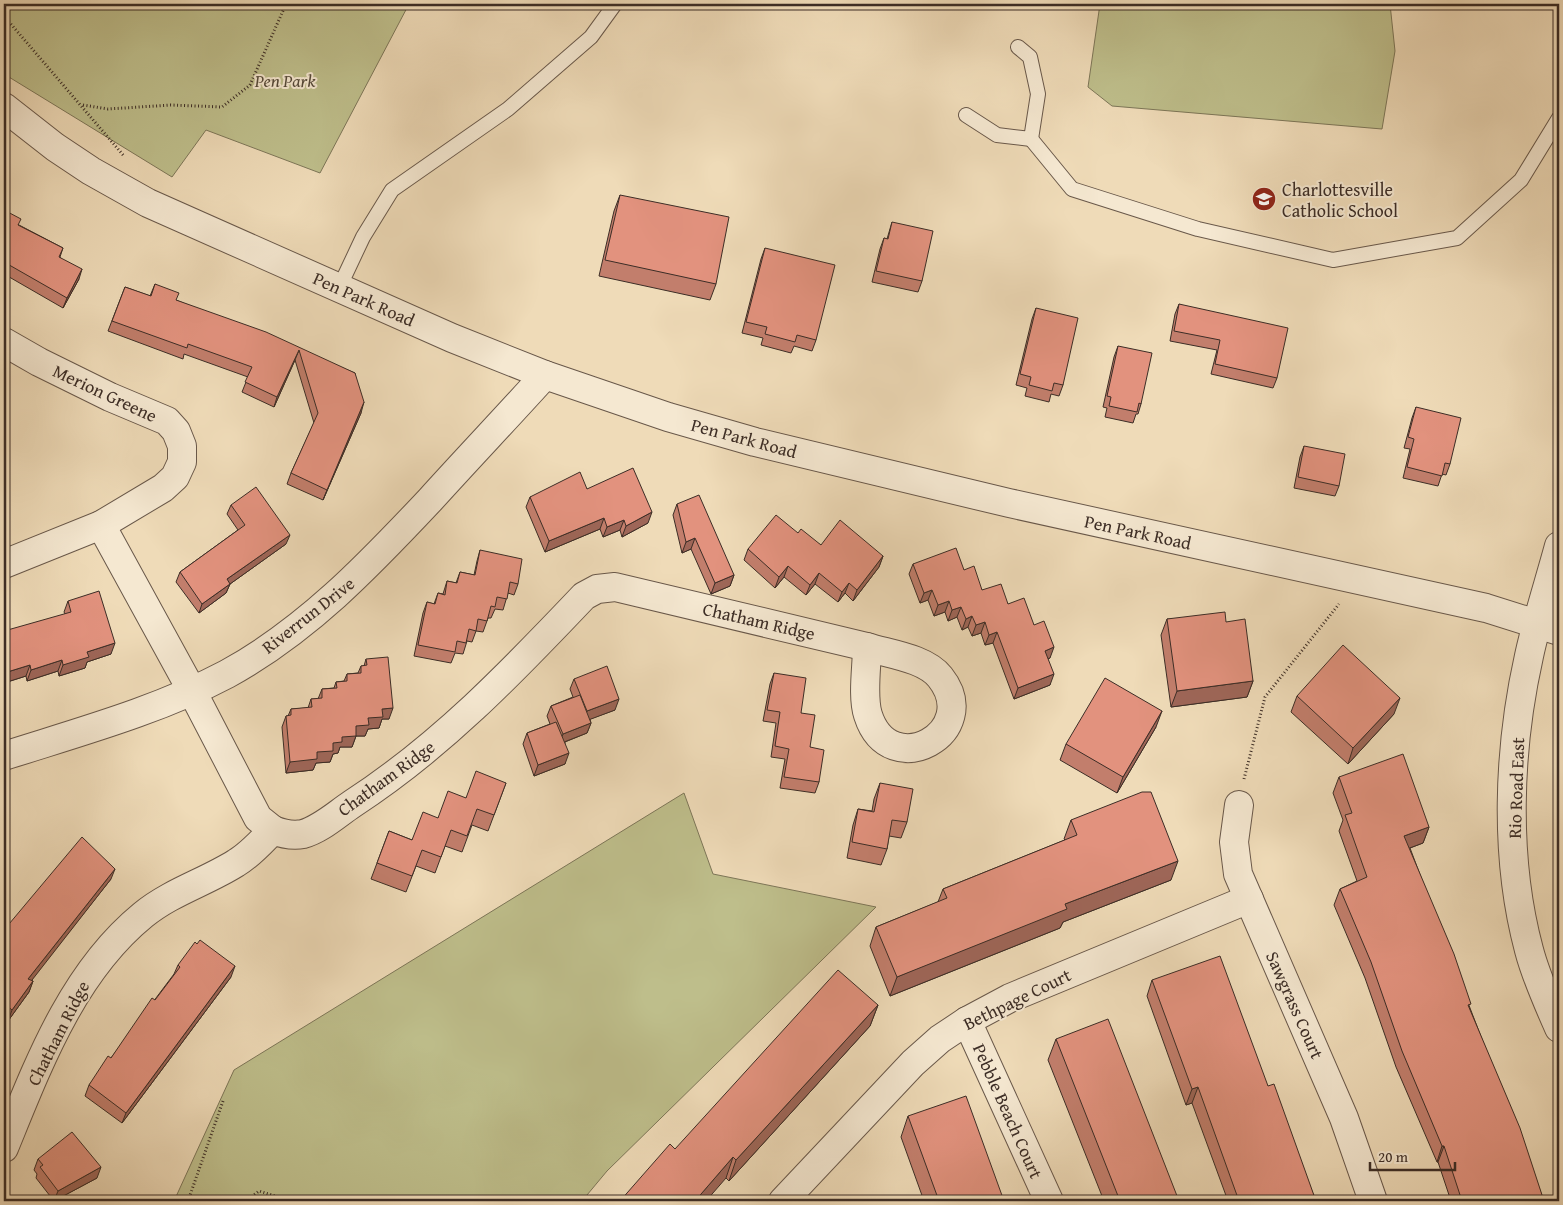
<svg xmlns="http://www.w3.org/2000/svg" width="1563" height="1205" font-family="'Gentium Book Plus',serif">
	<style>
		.green { fill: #bebe8b; stroke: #7d7658 }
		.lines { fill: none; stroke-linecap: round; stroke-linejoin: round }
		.service-casing { stroke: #69584a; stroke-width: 16 }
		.minor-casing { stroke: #69584a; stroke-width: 30 }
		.tertiary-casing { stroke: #69584a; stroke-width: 30 }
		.path { stroke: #3c2d26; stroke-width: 3; stroke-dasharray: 1 2.5; stroke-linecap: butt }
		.service { stroke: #f5e8d1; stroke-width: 14 }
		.minor { stroke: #f5e8d1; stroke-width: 28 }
		.tertiary { stroke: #f5e8d1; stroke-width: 28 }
		.wall { fill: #c27e6c; stroke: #3c2d26 }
		.shaded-wall { fill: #9e6658; stroke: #3c2d26 }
		.building { fill: #e2927e; stroke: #3c2d26 }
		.labels { text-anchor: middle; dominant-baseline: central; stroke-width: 4; stroke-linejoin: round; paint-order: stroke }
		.park-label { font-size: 18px; font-style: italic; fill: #564a3a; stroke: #f5e8d1 }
		.poi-label { font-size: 18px; fill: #3c2d26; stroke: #f5e8d1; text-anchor: start }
		.street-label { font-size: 18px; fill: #3c2d26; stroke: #f5e8d1 }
	</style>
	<rect width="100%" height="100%" fill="#efdbb8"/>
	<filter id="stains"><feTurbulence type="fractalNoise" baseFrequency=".004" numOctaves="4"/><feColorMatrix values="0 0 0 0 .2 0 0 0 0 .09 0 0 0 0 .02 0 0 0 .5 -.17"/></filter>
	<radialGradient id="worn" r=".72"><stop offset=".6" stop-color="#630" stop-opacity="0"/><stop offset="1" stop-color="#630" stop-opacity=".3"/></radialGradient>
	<g class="green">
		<polygon points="4,4 409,4 320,173 206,130 172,177 4,74"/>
		<polygon points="1100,4 1390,4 1395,51 1382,129 1112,106 1088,87"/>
		<polygon points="684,793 713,874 876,907 607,1171 582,1201 174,1201 234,1070"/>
	</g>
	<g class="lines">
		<g class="service-casing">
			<g id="service">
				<polyline points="966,115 997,135 1031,139 1038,94 1030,57 1018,47"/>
				<polyline points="1031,139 1072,189 1198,229 1333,260 1457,238 1521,180 1559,118"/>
				<polyline points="339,288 363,237 392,190 508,109 591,37 615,4"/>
			</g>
		</g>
		<g class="minor-casing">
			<g id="minor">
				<polyline points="4,107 55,147 91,171 148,203 452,338 545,375 668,417 755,442 1009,503 1486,608 1559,631"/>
				<polyline points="4,342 39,362 110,397 167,421 176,431 182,446 182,462 175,477 163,488 101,525 4,564"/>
				<polyline points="101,525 192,691 258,818 273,830"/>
				<path d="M867,647c22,7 58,11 73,30 44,55 -50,107 -72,38 -6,-18 -1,-49 -1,-68z"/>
				<path d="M4,756c75,-24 153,-45 223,-82 80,-44 141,-108 203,-174 38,-42 77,-83 115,-125"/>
				<polyline points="1239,805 1234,842 1238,874 1344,1118 1373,1201"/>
				<polyline points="967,1021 1049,1201"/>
				<path d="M4,1148c34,-83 68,-175 139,-233 28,-23 63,-33 93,-52 14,-8 26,-22 37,-33 10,4 20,6 30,4 18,-5 34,-20 49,-30 89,-58 159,-131 232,-208l13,-7 18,-2 252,60"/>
				<polyline points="783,1201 913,1063 940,1039 967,1021 1010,998 1249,899"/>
			</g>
		</g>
		<g class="tertiary-casing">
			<path id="tertiary" d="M1559,546c-10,37 -22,73 -30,110 -21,94 -25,201 0,294 7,27 19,53 30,78"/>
		</g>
		<g class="path">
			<polyline points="4,16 124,156"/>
			<polyline points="83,105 108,109 171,105 222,107 250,85 286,4"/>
			<polyline points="1244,779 1265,697 1339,604"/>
			<polyline points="188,1201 223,1101"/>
			<polyline points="246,1201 259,1191 291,1201"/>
		</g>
		<use href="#service" class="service"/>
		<use href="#minor" class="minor"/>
		<use href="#tertiary" class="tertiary"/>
	</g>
	<g class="wall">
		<polygon points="620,195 716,284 710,300 599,276 614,211"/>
		<polygon points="4,210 19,225 63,248 60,257 79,279 63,308 4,274"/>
		<polygon points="892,222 922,281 918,292 872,282 880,249 884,238 887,239"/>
		<polygon points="765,248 816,340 812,351 794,346 791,353 761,345 763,338 742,333 761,259"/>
		<polygon points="155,284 176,300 355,373 361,413 323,500 287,484 291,473 314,423 295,360 274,407 242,392 248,377 184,354 183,359 108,331 125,287 150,296"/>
		<polygon points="1179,304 1277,378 1273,388 1211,374 1217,350 1170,341 1175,314"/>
		<polygon points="1036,308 1063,385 1059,396 1051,394 1049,402 1025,396 1027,388 1016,385 1032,319"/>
		<polygon points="1118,346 1141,404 1138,414 1136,414 1133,423 1105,417 1107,408 1103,407 1114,357"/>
		<polygon points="1416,407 1450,464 1446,475 1442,474 1438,486 1403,478 1410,449 1404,448 1412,418"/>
		<polygon points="1304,446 1339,486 1335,496 1294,488 1300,457"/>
		<polygon points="587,489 648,523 622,537 620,530 603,537 600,529 545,552 526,507 530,497"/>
		<polygon points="677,504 734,575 730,586 711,594 691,549 682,553 673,515"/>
		<polygon points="231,505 286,544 230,584 226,593 199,613 176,582 180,572 238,530 227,514"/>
		<polygon points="798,533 821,545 883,556 879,567 853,601 845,593 838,602 815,584 806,595 784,577 775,588 744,560 748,549"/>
		<polygon points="480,550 518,584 514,595 508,593 503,610 495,609 491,618 488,618 483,632 476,631 472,642 467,641 463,654 455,653 451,663 414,656 423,613 427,602 434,604 438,593 443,594 447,581 456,583 460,572 474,575 477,561"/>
		<polygon points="913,564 964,570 982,590 1008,604 1034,625 1050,658 1048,659 1050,685 1014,699 993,643 985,645 981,633 972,636 968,627 962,630 957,617 948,621 945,612 934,616 928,600 920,603 909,574"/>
		<polygon points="68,601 111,654 87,662 85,668 59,676 58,671 27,681 26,676 4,683 65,614 64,612"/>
		<polygon points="1167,619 1226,622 1253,681 1247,697 1171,707 1161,635"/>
		<polygon points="366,659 389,719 382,719 379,728 368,729 365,736 356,736 352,747 340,747 338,753 333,754 330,762 316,763 313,770 286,773 282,727 286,716 288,716 291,709 308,708 311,699 318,699 322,689 334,688 336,682 344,681 347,674 358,673 361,666 364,666"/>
		<polygon points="774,673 801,713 819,782 815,793 780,788 785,759 771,757 776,723 763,721 770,684"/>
		<polygon points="574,679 615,710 590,719 591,723 587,733 565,742 565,764 534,776 523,744 527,733 550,724 547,716 551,706 573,697 570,689"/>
		<polygon points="1297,696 1394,714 1348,764 1291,712"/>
		<polygon points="1156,727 1117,793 1060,760 1066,744"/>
		<polygon points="1339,777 1429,827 1423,843 1410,848 1470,1008 1544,1201 1451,1201 1438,1162 1437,1162 1396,1067 1365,978 1334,905 1340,889 1357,881 1339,831 1343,820 1333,793"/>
		<polygon points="506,783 488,831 472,825 462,852 445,846 435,873 416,866 406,892 371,879 389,831 412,840 438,818 466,798"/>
		<polygon points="880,783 907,822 901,838 889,836 887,849 881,865 847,858 853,825 858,809 872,811 874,799"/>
		<polygon points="1071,820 1171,880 1063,922 1060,928 890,996 870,946 876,927 938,902 943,889 1065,840 1064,839"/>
		<polygon points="111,879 31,980 33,981 29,992 8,1021 4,1017 4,930"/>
		<polygon points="178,965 231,977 122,1123 85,1096 89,1085 111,1058 174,974"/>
		<polygon points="1152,980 1268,1086 1316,1201 1228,1201 1192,1103 1186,1105 1147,996"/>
		<polygon points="878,1005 870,1026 729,1181 726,1178 675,1149"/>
		<polygon points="1056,1039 1179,1201 1104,1201 1048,1060"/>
		<polygon points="908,1116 1004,1201 924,1201 901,1137"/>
		<polygon points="38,1159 97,1178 54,1201 36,1178 37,1174 34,1170"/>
	</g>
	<g class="shaded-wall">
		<polygon points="82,269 79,279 63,308 67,298"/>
		<polygon points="299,350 295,360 274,407 277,397"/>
		<polygon points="364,402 361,413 323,500 327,490"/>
		<polygon points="652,512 648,523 622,537 626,526"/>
		<polygon points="604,518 600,529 545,552 549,541"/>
		<polygon points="624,520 620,530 603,537 607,527"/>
		<polygon points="290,535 286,544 223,589 227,579"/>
		<polygon points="695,538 691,549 682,553 686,542"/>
		<polygon points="883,556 879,567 853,601 857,590"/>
		<polygon points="788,566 784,577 775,588 779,577"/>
		<polygon points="819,573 815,584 806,595 810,585"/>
		<polygon points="734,575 730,586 711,594 715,583"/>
		<polygon points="849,583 845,593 838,602 842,592"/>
		<polygon points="230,584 226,593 199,613 202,604"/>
		<polygon points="932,590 928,600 920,603 924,593"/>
		<polygon points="949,601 945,612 934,616 938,605"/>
		<polygon points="961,607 957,617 948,621 952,610"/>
		<polygon points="972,616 968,627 962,630 966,619"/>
		<polygon points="985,622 981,633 972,636 976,625"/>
		<polygon points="997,632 993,643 985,645 989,635"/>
		<polygon points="115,643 111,654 87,662 85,668 59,676 63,665 87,652"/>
		<polygon points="1054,647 1050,658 1041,661 1045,651"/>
		<polygon points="62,660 58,671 27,681 31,670"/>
		<polygon points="30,665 26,676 4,683 4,673"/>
		<polygon points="1054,674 1050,685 1014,699 1018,688"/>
		<polygon points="1253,681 1247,697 1171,707 1177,691"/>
		<polygon points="1400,698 1394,714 1348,764 1353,748"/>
		<polygon points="619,699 615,710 583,722 587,711"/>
		<polygon points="393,708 389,719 382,719 379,728 368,729 365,736 356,736 352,747 340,747 338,753 333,754 330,762 316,763 313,770 286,773 290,762 317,752 333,743 356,726 382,709"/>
		<polygon points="1162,711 1156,727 1117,793 1123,777"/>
		<polygon points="591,723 587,733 559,744 563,734"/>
		<polygon points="569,753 565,764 534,776 538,765"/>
		<polygon points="1429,827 1423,843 1399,852 1404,836"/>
		<polygon points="1178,861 1171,880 1063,922 1060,928 890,996 897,977 1065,904"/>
		<polygon points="115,869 111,879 25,989 28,979"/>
		<polygon points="235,966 231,977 122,1123 126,1113"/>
		<polygon points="33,981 29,992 8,1021 12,1010"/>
		<polygon points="878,1005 870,1026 729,1181 736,1160"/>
		<polygon points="1198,1087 1192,1103 1186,1105 1192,1089"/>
		<polygon points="1442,1146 1444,1146 1438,1162 1437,1162"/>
		<polygon points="733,1157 726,1178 706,1201 695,1201"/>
		<polygon points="101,1167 97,1178 54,1201 58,1191"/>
	</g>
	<g class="building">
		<polygon points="620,195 729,217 716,284 605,260"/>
		<polygon points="4,210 21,219 18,225 63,248 59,257 82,269 67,298 4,262"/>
		<polygon points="892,222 933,231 922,281 876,271 884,238 888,239"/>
		<polygon points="765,248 835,265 816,340 797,335 795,342 765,334 767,327 746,322"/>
		<polygon points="155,284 179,293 176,300 266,332 355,373 364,402 327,490 291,473 318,413 299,350 277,397 245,382 252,367 188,344 187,348 112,321 125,287 151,296"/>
		<polygon points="1179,304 1288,328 1277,378 1215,364 1220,340 1174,331"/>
		<polygon points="1036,308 1078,318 1063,385 1054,383 1052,391 1029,385 1031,377 1020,374"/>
		<polygon points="1118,346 1152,353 1141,404 1139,403 1137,412 1109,406 1111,397 1107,396"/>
		<polygon points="1416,407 1461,418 1450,464 1445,463 1442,476 1407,467 1414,439 1408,437"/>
		<polygon points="1304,446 1345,454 1339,486 1298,477"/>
		<polygon points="633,468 652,512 626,526 624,520 607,527 604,518 549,541 530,497 580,472 587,489"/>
		<polygon points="256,487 290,535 227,579 230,584 202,604 180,572 245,525 231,505"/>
		<polygon points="699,495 734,575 715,583 695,538 686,542 677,504"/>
		<polygon points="776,515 798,533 801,529 821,545 840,520 883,556 857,590 849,583 842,592 819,573 810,585 788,566 779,577 748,549"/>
		<polygon points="956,548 964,570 974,566 982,590 1001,584 1008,604 1024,598 1034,625 1044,621 1054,647 1045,651 1054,674 1018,688 997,632 989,635 985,622 976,625 972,616 966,619 961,607 952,610 949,601 938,605 932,590 924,593 913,564"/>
		<polygon points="480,550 522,559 518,584 510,582 507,599 497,597 495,607 491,606 487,621 478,619 476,631 469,629 466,643 457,641 455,652 418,645 427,602 435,604 438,593 445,595 447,581 457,583 460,572 475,575"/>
		<polygon points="99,591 115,643 87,652 89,657 63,665 62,660 31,670 30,665 4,673 4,631 71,612 68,601"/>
		<polygon points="1225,612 1226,622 1245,619 1253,681 1177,691 1167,619"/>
		<polygon points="1343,645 1400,698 1353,748 1297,696"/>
		<polygon points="388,657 393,708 382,709 383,717 368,718 369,725 356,726 356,736 342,737 342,742 333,743 333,751 317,752 317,759 290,762 286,716 291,715 291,709 312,707 311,699 322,698 322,689 337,688 336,682 347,681 347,674 361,673 361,666 367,665 366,659"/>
		<polygon points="607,666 619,699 587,711 574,679"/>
		<polygon points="774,673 806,678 801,713 815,715 810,747 824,750 819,782 784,777 789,749 775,746 780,712 767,710"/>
		<polygon points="1105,678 1162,711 1123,777 1066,744"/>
		<polygon points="580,695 591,723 563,734 551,706"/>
		<polygon points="556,722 569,753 538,765 527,733"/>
		<polygon points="1403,754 1429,827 1404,836 1454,954 1471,1004 1468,1005 1520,1128 1544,1201 1462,1201 1444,1146 1442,1146 1402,1051 1371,962 1340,889 1367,877 1345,815 1352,813 1339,777"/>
		<polygon points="476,771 506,783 494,815 477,809 467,836 451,830 441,857 422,850 412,876 377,863 389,831 412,840 423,812 438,818 448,791 466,798"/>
		<polygon points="880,783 913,789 907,822 892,820 887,849 852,842 858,809 874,812"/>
		<polygon points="1142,792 1151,792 1178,861 1065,904 1067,909 897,977 876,927 947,898 943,889 1077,835 1071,820"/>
		<polygon points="82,837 115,869 28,979 33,981 12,1010 4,1003 4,930"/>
		<polygon points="200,940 235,966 126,1113 89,1085 108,1056 111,1058 152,998 155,1000 180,967 178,965 195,942 197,944"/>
		<polygon points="1220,956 1268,1086 1274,1084 1316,1201 1239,1201 1198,1087 1192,1089 1152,980"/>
		<polygon points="838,970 878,1005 736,1160 733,1157 695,1201 620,1201 670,1144 675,1149"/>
		<polygon points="1108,1019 1179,1201 1120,1201 1056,1039"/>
		<polygon points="966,1096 1004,1201 939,1201 908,1116"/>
		<polygon points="72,1132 101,1167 58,1191 40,1167 43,1165 38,1159"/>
	</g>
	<defs>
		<g id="school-disc" transform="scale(1.25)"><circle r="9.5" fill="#8f2418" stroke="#f5e8d1"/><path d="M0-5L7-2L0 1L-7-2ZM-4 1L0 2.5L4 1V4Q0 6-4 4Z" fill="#fff"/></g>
	</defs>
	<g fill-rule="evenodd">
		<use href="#school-disc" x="1264" y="199"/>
	</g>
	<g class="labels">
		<g class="park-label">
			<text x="285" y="80">Pen Park</text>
		</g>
		<g class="poi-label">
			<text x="1282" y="189">Charlottesville<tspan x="1282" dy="21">Catholic School</tspan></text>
		</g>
		<g class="street-label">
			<text transform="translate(364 299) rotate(24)">Pen Park Road</text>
			<text transform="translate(105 393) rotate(25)">Merion Greene</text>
			<text transform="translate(744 438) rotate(15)">Pen Park Road</text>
			<text transform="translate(1138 532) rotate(12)">Pen Park Road</text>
			<text transform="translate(308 615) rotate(-38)">Riverrun Drive</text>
			<text transform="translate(759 621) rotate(13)">Chatham Ridge</text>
			<text transform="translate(386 778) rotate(-36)">Chatham Ridge</text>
			<text transform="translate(1516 788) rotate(-88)">Rio Road East</text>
			<text transform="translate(1017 999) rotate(-26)">Bethpage Court</text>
			<text transform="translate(1295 1005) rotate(66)">Sawgrass Court</text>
			<text transform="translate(58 1033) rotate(-63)">Chatham Ridge</text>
			<text transform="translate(1008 1111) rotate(66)">Pebble Beach Court</text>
		</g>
	</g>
	<rect width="1563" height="1205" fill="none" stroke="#efdbb8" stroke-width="20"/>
	<rect x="5" y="5" width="1553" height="1195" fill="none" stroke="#3c2d26" stroke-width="2.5"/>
	<rect x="10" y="10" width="1543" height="1185" fill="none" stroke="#3c2d26"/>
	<path d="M1370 1162v8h85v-8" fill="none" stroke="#3c2d26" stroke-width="2.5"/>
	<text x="1378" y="1162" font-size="15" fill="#3c2d26" stroke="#f5e8d1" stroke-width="4" paint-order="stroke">20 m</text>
	<rect width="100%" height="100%" filter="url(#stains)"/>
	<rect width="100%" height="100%" fill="url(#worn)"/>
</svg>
